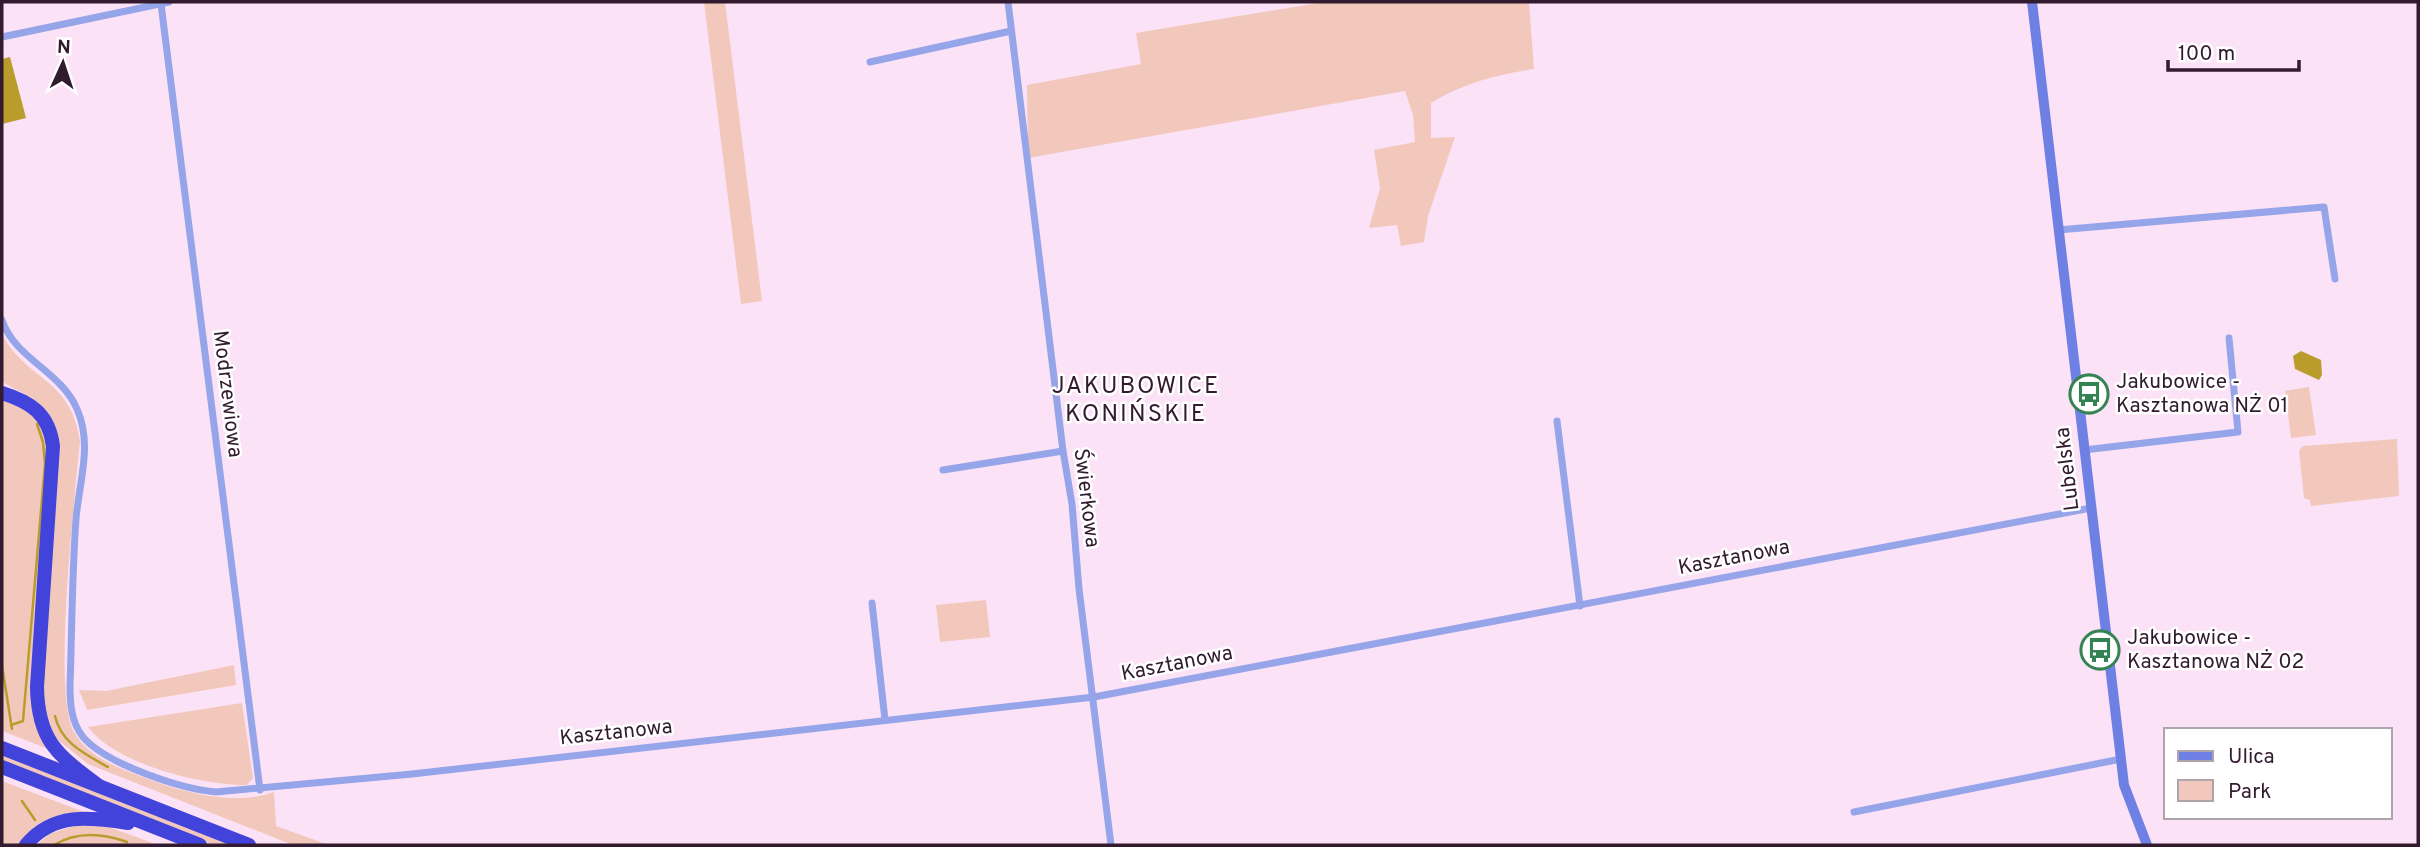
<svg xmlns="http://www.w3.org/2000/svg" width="2420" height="847" font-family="Overpass,sans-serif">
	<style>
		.green { fill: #f2c8bd }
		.water { fill: #b99c2b }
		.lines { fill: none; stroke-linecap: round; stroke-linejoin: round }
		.stream { stroke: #b99c2b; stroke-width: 2.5 }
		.street { stroke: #96a5e9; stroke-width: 7 }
		.secondary { stroke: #6f80e4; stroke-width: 10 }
		.highway { stroke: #4243da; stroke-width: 14 }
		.labels { text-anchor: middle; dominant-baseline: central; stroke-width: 5; stroke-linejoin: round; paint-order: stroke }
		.poi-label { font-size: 21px; fill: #331b2f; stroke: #fff; text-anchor: start }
		.street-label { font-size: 21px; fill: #331b2f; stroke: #fff }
		.quarter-label { font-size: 24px; letter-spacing: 2px; fill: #331b2f; stroke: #fff }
	</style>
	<rect width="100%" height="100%" fill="#fce2f6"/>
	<g class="green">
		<polygon points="704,2 725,2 762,301 741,304"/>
		<path d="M1324,2h205l5,67c-38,6 -70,14 -103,34v35l24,-1 -27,79 -4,26 -23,4 -4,-21 -28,3 11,-40 -6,-38 41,-8 -2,-27 -8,-24 -377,67 -1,-73 114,-21 -5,-31z"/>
		<path d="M2,334c24,47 69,43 78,107 -5,54 -28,252 -6,291 16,29 56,40 85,51 35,12 79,22 115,9l2,34 53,19h-36l-205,-81 -34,-27 -12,-38 16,-243 -14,-47 -10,-10 -32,-17z"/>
		<polygon points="2309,387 2316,435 2291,438 2285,391"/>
		<polygon points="2,399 34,412 47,436 33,688 33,717 46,748 2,731"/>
		<polygon points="2397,439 2399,496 2311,506 2310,500 2304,498 2299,451 2303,446"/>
		<polygon points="986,600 990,637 940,642 936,605"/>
		<polygon points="234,665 236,685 87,710 79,690 106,691"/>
		<path d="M242,703l11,75 -6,7c-46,0 -130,-20 -159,-58z"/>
		<polygon points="2,753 233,845 213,845 2,760"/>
		<polygon points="2,781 84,812 20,845 2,845"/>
		<polygon points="81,824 109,827 158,845 37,845 49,834"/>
	</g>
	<g class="water">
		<polygon points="10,57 26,118 2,124 2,59"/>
		<polygon points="2301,351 2321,360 2322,375 2319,380 2295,369 2293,356"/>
	</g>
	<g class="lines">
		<g class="stream">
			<polyline points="2,666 12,729"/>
			<path d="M55,716c6,27 30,38 53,51"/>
			<polyline points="11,725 23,721 45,464 43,442 37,424"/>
			<polyline points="22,801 35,820"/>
			<path d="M54,845c23,-14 48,-12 73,-3"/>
		</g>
		<g class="street">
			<polyline points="1008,2 1063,451 1072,504 1079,589 1111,845"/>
			<polyline points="161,4 260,790"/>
			<polyline points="2,37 169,2"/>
			<polyline points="870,62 1011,31"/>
			<polyline points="2058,230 2324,207 2335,279"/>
			<path d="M2,320c13,39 59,51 75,89 16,36 2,73 -1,110 -4,55 -4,111 -6,166 0,18 1,37 13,52 23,27 98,52 133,55l196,-18 682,-77 997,-189"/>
			<polyline points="1557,421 1580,606"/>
			<polyline points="2084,450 2238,432 2229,338"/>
			<polyline points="943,470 1063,451"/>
			<polyline points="872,603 885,720"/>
			<polyline points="1854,812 2121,759"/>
		</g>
		<polyline class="secondary" points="2032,2 2124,785 2147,845"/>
		<g class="highway">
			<path d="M2,393c29,9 47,21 51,53l-16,241c1,55 21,68 62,99"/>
			<polyline points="2,748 249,845"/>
			<polyline points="2,767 200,845"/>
			<path d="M26,845c27,-33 64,-28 102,-22"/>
		</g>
	</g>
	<defs>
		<g id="bus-ring" transform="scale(2.0125)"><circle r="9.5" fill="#fff" stroke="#348353" stroke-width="1.5"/><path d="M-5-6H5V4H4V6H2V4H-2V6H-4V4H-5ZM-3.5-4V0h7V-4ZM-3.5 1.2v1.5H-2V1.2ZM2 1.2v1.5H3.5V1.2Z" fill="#348353"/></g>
	</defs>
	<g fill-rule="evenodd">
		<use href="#bus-ring" x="2089" y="394"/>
		<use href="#bus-ring" x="2100" y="650"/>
	</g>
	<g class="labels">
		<g class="poi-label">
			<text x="2116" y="382">Jakubowice -<tspan x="2116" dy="24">Kasztanowa NŻ 01</tspan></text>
			<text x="2127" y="638">Jakubowice -<tspan x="2127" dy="24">Kasztanowa NŻ 02</tspan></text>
		</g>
		<g class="street-label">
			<text transform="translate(227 394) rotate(83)">Modrzewiowa</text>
			<text transform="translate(2068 469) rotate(-97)">Lubelska</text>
			<text transform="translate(1086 498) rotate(83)">Świerkowa</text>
			<text transform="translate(1734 558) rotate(-11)">Kasztanowa</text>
			<text transform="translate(1177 664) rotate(-11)">Kasztanowa</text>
			<text transform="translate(616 733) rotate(-6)">Kasztanowa</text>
		</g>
		<g class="quarter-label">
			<text x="1136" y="387">JAKUBOWICE<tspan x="1136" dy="28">KONIŃSKIE</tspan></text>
		</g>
	</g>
	<rect width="2420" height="847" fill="none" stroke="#331b2f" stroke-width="7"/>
	<rect x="2164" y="728" width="228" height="91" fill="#ffffff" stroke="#ada4ac" stroke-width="2"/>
	<rect x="2178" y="751" width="35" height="10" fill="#6f80e4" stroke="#ada4ac" stroke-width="2"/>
	<text x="2228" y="763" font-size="21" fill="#331b2f">Ulica</text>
	<rect x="2178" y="780" width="35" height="21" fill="#f2c8bd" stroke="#ada4ac" stroke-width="2"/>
	<text x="2228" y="798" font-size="21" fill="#331b2f">Park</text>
	<g transform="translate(63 63) rotate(3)" stroke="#ffffff" stroke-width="5" paint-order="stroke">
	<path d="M0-5L12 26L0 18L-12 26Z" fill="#331b2f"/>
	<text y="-10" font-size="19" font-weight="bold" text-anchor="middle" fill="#331b2f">N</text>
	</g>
	<path d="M2168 60v10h131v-10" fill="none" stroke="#331b2f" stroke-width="3.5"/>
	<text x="2178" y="60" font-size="21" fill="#331b2f" stroke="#ffffff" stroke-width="5" paint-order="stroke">100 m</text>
</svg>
